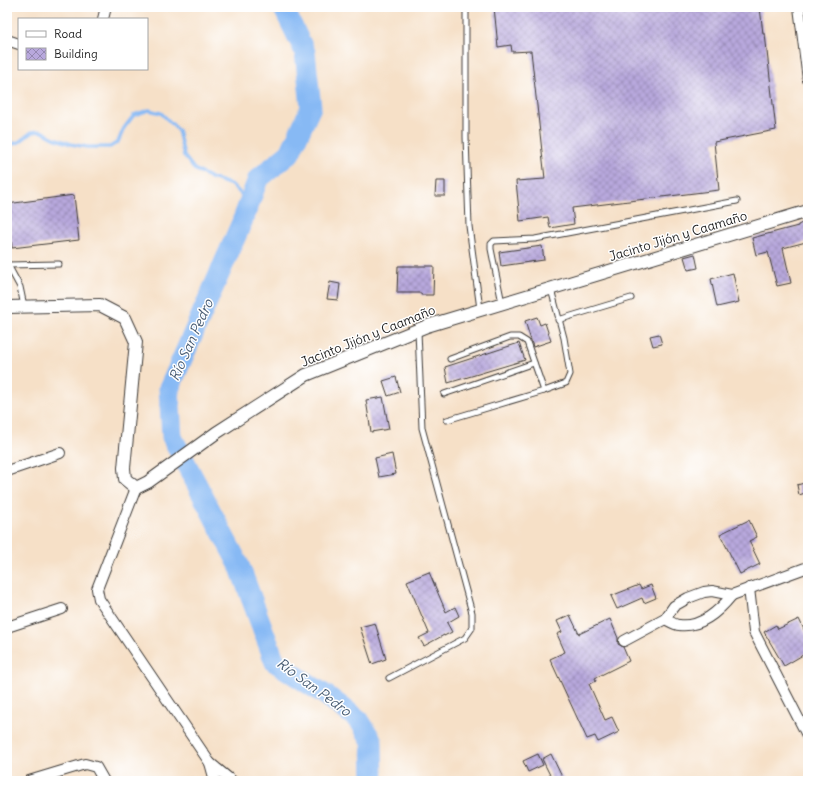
<svg xmlns="http://www.w3.org/2000/svg" width="815" height="788" font-family="Delius,sans-serif">
	<style>
		.lines { fill: none; stroke-linecap: round; stroke-linejoin: round }
		.stream { stroke: #87b9f4; stroke-width: 3.5 }
		.river { stroke: #87b9f4; stroke-width: 21 }
		.building { fill: url(#building-cross-hatch) }
		.service-casing { stroke: #3d3936; stroke-width: 7 }
		.minor-casing { stroke: #3d3936; stroke-width: 12 }
		.tertiary-casing { stroke: #3d3936; stroke-width: 14 }
		.service { stroke: #fff; stroke-width: 5 }
		.minor { stroke: #fff; stroke-width: 10 }
		.tertiary { stroke: #fff; stroke-width: 12 }
		.labels { text-anchor: middle; dominant-baseline: central; stroke-width: 3; stroke-linejoin: round; paint-order: stroke }
		.street-label { font-size: 13px; fill: #1c1c1c; stroke: #fff }
		.water-label { font-size: 14px; font-style: italic; fill: #475b72; stroke: #fff }
	</style>
	<defs>
		<pattern id="building-cross-hatch" width="8" height="8" patternUnits="userSpaceOnUse"><rect width="8" height="8" fill="#b8a8dd"/><path d="M0 0l8 8M0 8l8-8" fill="none" stroke="#9588b2"/></pattern>
	</defs>
	<rect width="100%" height="100%" fill="#fff"/>
	<filter id="ink" filterUnits="userSpaceOnUse"><feTurbulence type="fractalNoise" baseFrequency=".025" numOctaves="2"/><feDisplacementMap in="SourceGraphic" scale="8" xChannelSelector="R" yChannelSelector="G"/><feConvolveMatrix kernelMatrix="1 2 1 2 8 2 1 2 1" color-interpolation-filters="sRGB"/></filter>
	<filter id="wash" filterUnits="userSpaceOnUse"><feTurbulence type="fractalNoise" baseFrequency=".012" numOctaves="4" result="noise"/><feDisplacementMap in="SourceGraphic" scale="16" xChannelSelector="R" yChannelSelector="G"/><feGaussianBlur stdDeviation="0.9" result="paint"/><feColorMatrix in="noise" values="0 0 0 0 0 0 0 0 0 0 0 0 0 0 0 0 0 1.4 0 .05"/><feComposite in="paint" operator="in"/></filter>
	<g filter="url(#wash)">
		<rect width="100%" height="100%" fill="#f6e0c7"/>
		<g class="lines">
			<polyline class="stream" points="7,144 9,145 19,142 32,132 41,131 54,138 71,144 87,147 110,147 118,142 124,128 134,115 149,110 161,113 178,130 184,156 194,169 211,178 232,185 249,202"/>
			<polyline class="river" points="283,7 305,52 311,107 290,153 258,179 242,222 169,389 172,437 239,565 275,662 327,696 359,720 372,741 373,781"/>
		</g>
		<g id="blocks">
			<g class="building">
				<polygon points="494,7 760,7 763,34 765,34 776,130 714,142 719,190 572,208 574,224 550,228 548,217 520,221 516,181 545,179 531,51 512,52 511,45 498,47"/>
				<polygon points="436,181 445,181 445,196 435,196"/>
				<polygon points="74,195 79,240 12,248 7,204"/>
				<polygon points="808,220 808,247 806,242 783,248 791,283 777,286 768,252 756,255 752,238 798,226 798,225"/>
				<polygon points="542,246 544,260 501,266 499,252"/>
				<polygon points="695,254 698,268 688,270 684,257"/>
				<polygon points="398,266 434,266 433,295 421,295 421,293 397,293"/>
				<polygon points="733,273 739,302 717,307 711,279"/>
				<polygon points="330,282 340,284 338,300 327,299"/>
				<polygon points="537,317 540,325 545,323 551,341 533,347 525,321"/>
				<polygon points="659,334 662,344 653,346 650,336"/>
				<polygon points="519,343 525,360 448,383 445,367"/>
				<polygon points="396,377 400,392 388,396 383,381"/>
				<polygon points="383,397 389,429 371,432 366,400"/>
				<polygon points="392,454 396,474 379,477 375,458"/>
				<polygon points="808,482 808,492 799,495 797,485"/>
				<polygon points="749,520 757,537 749,541 760,564 740,574 720,534"/>
				<polygon points="429,572 446,612 455,607 459,616 447,623 452,632 444,636 444,635 424,646 419,638 429,633 407,581"/>
				<polygon points="639,585 641,589 651,585 656,598 644,603 642,598 617,609 611,596"/>
				<polygon points="570,615 579,634 610,619 618,638 618,644 623,647 629,661 595,678 596,681 589,684 605,720 612,717 619,732 598,742 595,736 587,739 550,659 565,652 557,634 562,632 557,621"/>
				<polygon points="799,619 808,638 808,652 784,666 764,632 776,625 778,629"/>
				<polygon points="375,623 386,659 372,664 360,627"/>
				<polygon points="538,754 543,765 528,772 523,761"/>
				<polygon points="551,754 564,781 553,781 542,759"/>
			</g>
		</g>
	</g>
	<g filter="url(#ink)">
		<use href="#blocks" fill-opacity="0" stroke="#3d3936" stroke-width="1"/>
		<g class="lines">
			<g class="service-casing">
				<g id="service">
					<polyline points="466,7 466,137 469,226 480,309"/>
					<polyline points="7,263 20,287 24,306"/>
					<polyline points="8,265 59,264"/>
					<polyline points="502,303 491,249 491,244 494,241 535,239 737,201"/>
					<polyline points="558,320 631,298"/>
					<polyline points="450,359 510,337 519,337 527,342 544,391"/>
					<polyline points="444,394 534,363"/>
					<polyline points="447,420 544,391 566,383 570,374 564,338 551,289"/>
					<polyline points="389,678 465,638 472,628 472,613 422,428 418,331"/>
				</g>
			</g>
			<g class="minor-casing">
				<g id="minor">
					<polyline points="799,7 808,80"/>
					<polyline points="103,19 106,7"/>
					<polyline points="7,40 19,44"/>
					<polyline points="7,471 60,453"/>
					<polyline points="136,488 97,589 99,599 210,763 215,781"/>
					<polyline points="749,588 754,632 808,737"/>
					<path d="M665,619c4,2 10,6 14,6 22,3 41,-15 53,-30"/>
					<polyline points="7,627 62,609"/>
					<polyline points="624,641 665,619 674,606 688,598 704,592 712,591 732,595 808,567"/>
					<polyline points="210,763 232,781"/>
					<polyline points="29,781 85,764 96,767 104,781"/>
				</g>
			</g>
			<g class="tertiary-casing">
				<polyline id="tertiary" points="7,307 100,305 125,318 136,342 124,468 125,479 136,488 148,482 216,433 306,375 427,326 808,211"/>
			</g>
			<use href="#service" class="service"/>
			<use href="#minor" class="minor"/>
			<use href="#tertiary" class="tertiary"/>
		</g>
	</g>
	<g class="labels">
		<g class="street-label">
			<text transform="translate(678 236) rotate(-17)">Jacinto Jijón y Caamaño</text>
			<text transform="translate(368 336) rotate(-22)">Jacinto Jijón y Caamaño</text>
		</g>
		<g class="water-label">
			<text transform="translate(191 340) rotate(-66)">Río San Pedro</text>
			<text transform="translate(314 687) rotate(36)">Río San Pedro</text>
		</g>
	</g>
	<rect width="815" height="788" fill="none" stroke="#fff" stroke-width="24"/>
	<rect x="18" y="18" width="130" height="52" fill="#ffffff" stroke="#a4a4a4"/>
	<rect x="26" y="31" width="20" height="6" fill="#ffffff" stroke="#a4a4a4"/>
	<text x="54" y="38" font-size="12" fill="#1c1c1c">Road</text>
	<rect x="26" y="48" width="20" height="12" fill="url(#building-cross-hatch)" stroke="#a4a4a4"/>
	<text x="54" y="58" font-size="12" fill="#1c1c1c">Building</text>
</svg>
